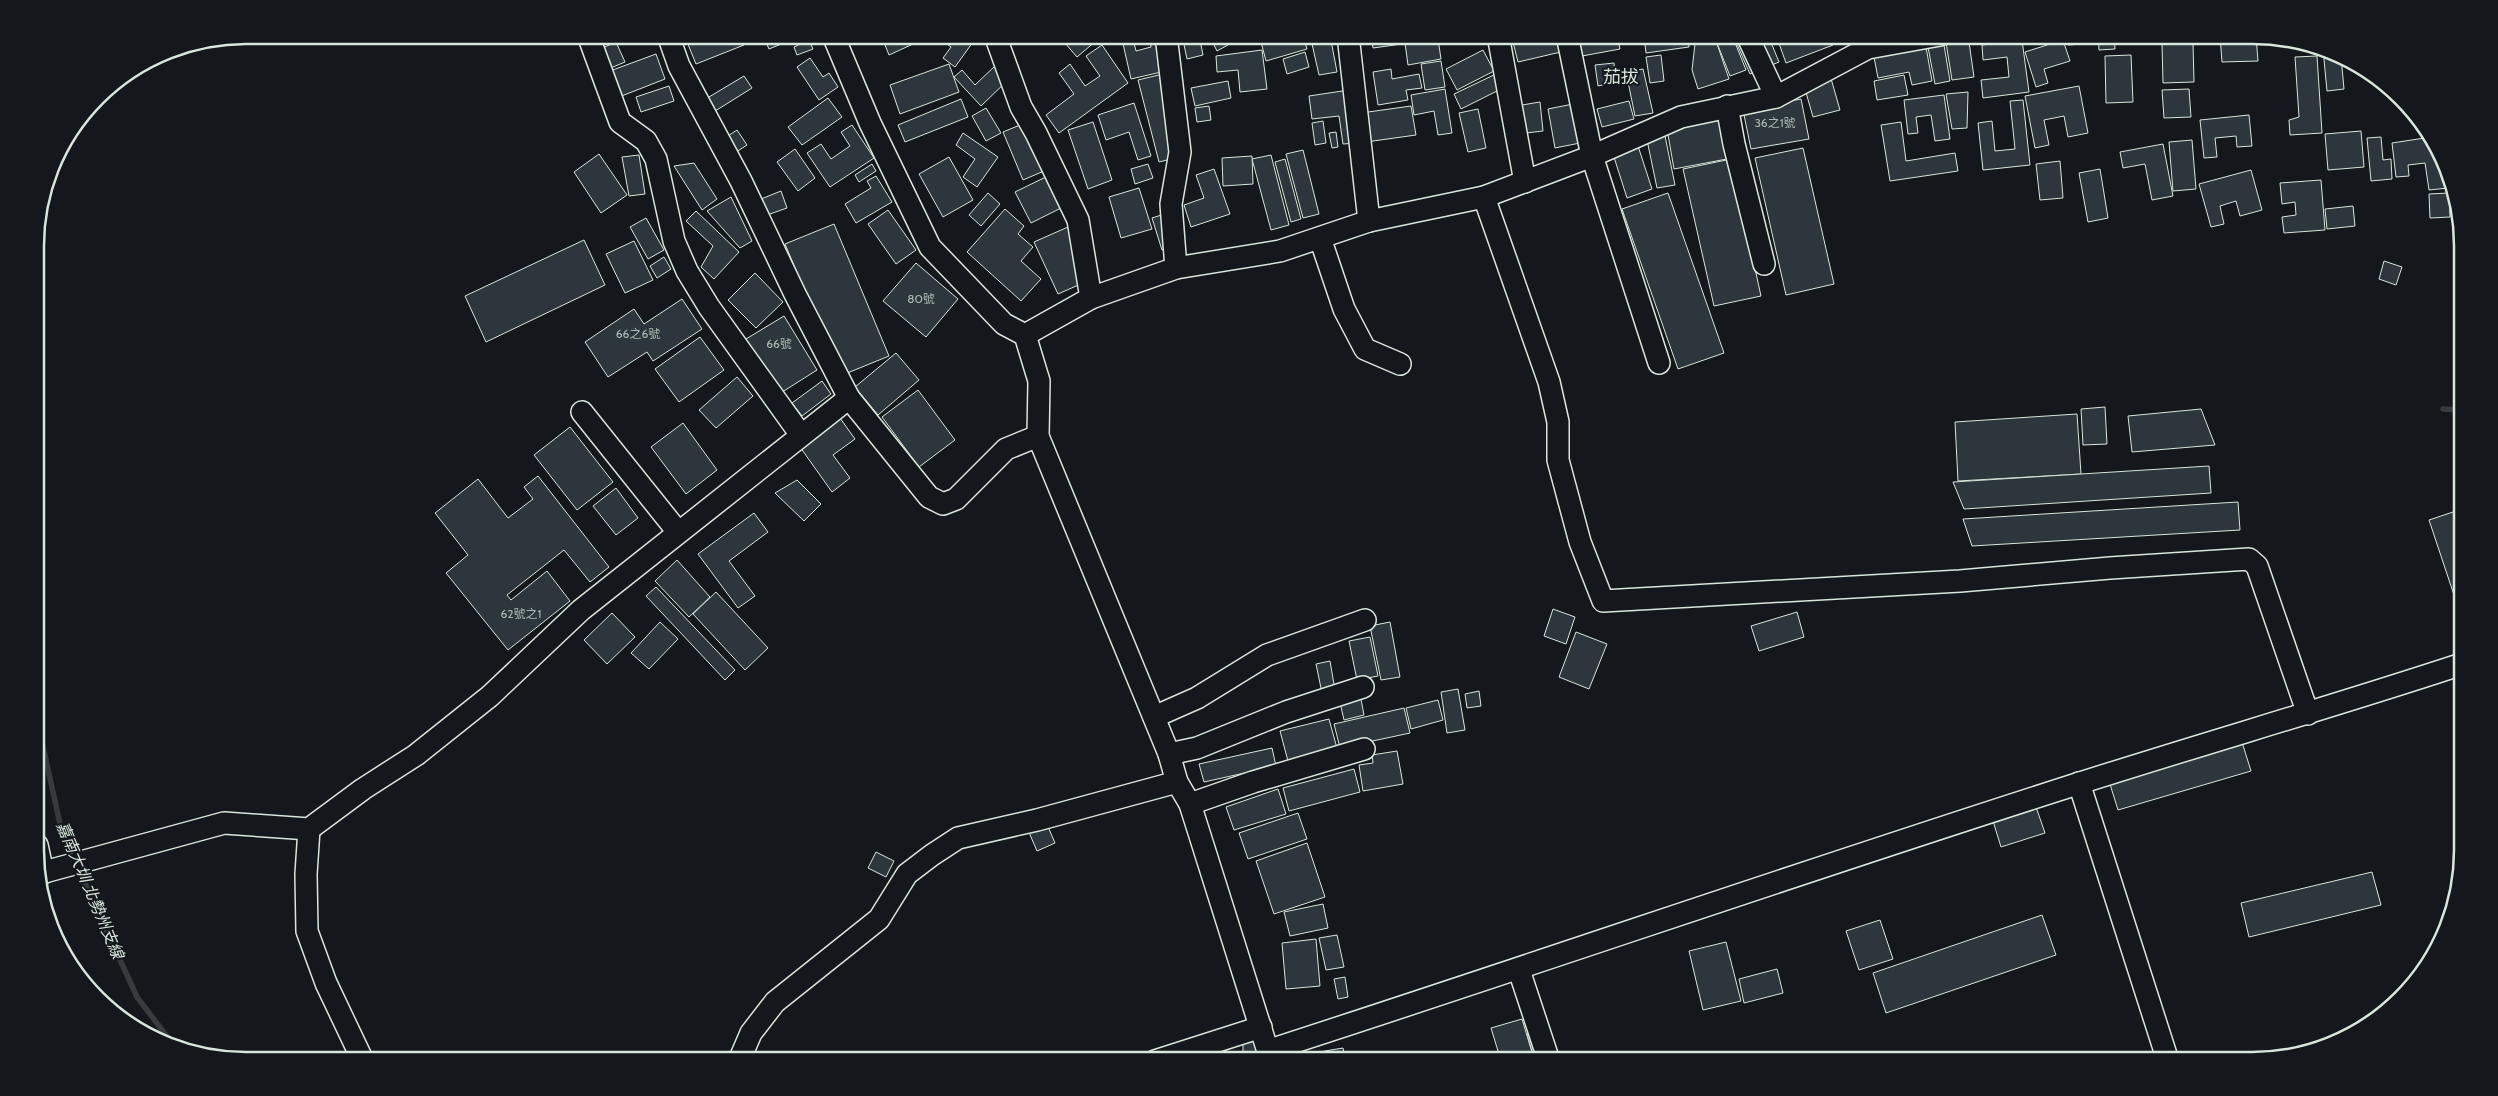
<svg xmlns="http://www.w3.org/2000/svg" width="2498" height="1096" font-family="Cabin,'Noto Sans TC',sans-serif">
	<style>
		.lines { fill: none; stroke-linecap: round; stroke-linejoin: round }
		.stream { stroke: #363b3e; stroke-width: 5.5 }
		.building { fill: #2c363c; stroke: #d8e6dc }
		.minor-casing { stroke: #d8e6dc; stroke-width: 24 }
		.minor { stroke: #14181c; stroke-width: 21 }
		.labels { text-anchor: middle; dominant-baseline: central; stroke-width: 4; stroke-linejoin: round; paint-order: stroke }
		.number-label { font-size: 12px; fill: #adbab4 }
		.water-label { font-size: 16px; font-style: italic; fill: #d8e6dc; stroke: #14181c }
		.quarter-label { font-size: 18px; fill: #d8e6dc; stroke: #14181c }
		.rim { fill: none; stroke: #d8e6dc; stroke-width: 2.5 }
	</style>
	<rect width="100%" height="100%" fill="#14181c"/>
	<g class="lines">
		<g class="stream">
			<polyline points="2443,409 2462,410"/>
			<polyline points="37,719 62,833 74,859"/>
			<polyline points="78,868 137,997 175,1047"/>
		</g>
	</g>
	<g class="building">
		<polygon points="691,35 740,35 744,45 696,64 685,37"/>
		<polygon points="763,35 803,35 769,49"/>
		<polygon points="881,35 909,35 913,44 889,55"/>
		<polygon points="935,35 978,35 955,67 943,58 951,47"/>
		<polygon points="1058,35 1103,35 1077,57"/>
		<polygon points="1121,35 1132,35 1136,51 1151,47 1149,35 1162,35 1170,70 1131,79"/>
		<polygon points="1182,35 1199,35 1203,55 1187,59"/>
		<polygon points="1209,35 1246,35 1217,51"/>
		<polygon points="1287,35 1303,35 1307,49 1266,61 1261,42"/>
		<polygon points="1310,35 1330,35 1337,72 1319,75"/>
		<polygon points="1371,35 1437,35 1438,39 1373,48"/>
		<polygon points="1525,35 1561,35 1565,51 1518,62 1512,38"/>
		<polygon points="1578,35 1617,35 1620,49 1582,56"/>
		<polygon points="1644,35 1688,35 1689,47 1646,53"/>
		<polygon points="1696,35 1714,35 1729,79 1698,89 1692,70"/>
		<polygon points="1723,35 1732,35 1746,70 1730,76 1715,38"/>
		<polygon points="1733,35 1768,35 1779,62 1750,74"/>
		<polygon points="1776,35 1830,35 1833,45 1786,63"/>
		<polygon points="1836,35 1854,35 1837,40"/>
		<polygon points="1968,35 1974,77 1952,80 1945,36"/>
		<polygon points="1985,35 2033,35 1987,44"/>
		<polygon points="2067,35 2095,35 2096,43 2068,45"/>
		<polygon points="2098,35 2114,35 2115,49 2099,50"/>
		<polygon points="2121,35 2163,35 2163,41 2121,44"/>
		<polygon points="2176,35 2195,35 2195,40 2176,41"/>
		<polygon points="2220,36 2256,36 2258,61 2222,62"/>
		<polygon points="1438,39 1441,59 1408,65 1405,43"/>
		<polygon points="1943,39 1950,81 1935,84 1927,42"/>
		<polygon points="809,40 813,49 797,55 794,47"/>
		<polygon points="2022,40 2029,92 1983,98 1981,80 2009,77 2007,57 1983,60 1982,45"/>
		<polygon points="2063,40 2070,61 2044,69 2048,83 2036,87 2025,52"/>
		<polygon points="616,42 625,62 601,72 593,52"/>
		<polygon points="2193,43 2194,82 2163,83 2162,44"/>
		<polygon points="1102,45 1128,83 1059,133 1046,115 1074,94 1059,73 1070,64 1085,86 1100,76 1086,56"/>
		<polygon points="1926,47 1932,81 1912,85 1909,72 1878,78 1874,57"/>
		<polygon points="2323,49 2341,56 2344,89 2327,91"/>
		<polygon points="1262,50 1267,89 1240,92 1238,70 1217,72 1216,56"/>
		<polygon points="1483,50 1494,71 1457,90 1446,69"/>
		<polygon points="1305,52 1309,67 1287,74 1283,59"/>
		<polygon points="656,54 665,79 619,97 610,71"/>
		<polygon points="1661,55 1664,81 1650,83 1646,57"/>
		<polygon points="2131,55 2133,102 2106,103 2105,56"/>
		<polygon points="2317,56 2322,133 2290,135 2289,120 2299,117 2295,57"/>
		<polygon points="810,58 823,77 829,73 838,87 819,100 797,67"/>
		<polygon points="1441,61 1445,87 1425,90 1421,64"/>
		<polygon points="1614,63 1616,82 1598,86 1595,65"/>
		<polygon points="949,64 959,92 900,114 890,85"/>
		<polygon points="997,64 1010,78 981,106 954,77 962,70 975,85"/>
		<polygon points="1391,69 1392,79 1419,74 1422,88 1406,90 1408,100 1378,105 1373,72"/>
		<polygon points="1643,69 1653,113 1635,116 1626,72"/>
		<polygon points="1167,73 1175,158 1159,162 1138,80"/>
		<polygon points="1498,73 1505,87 1461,109 1454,94"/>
		<polygon points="1830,75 1840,110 1813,117 1803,82"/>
		<polygon points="1904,75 1908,95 1877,100 1874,81"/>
		<polygon points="744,76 752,88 712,113 704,100"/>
		<polygon points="1228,81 1231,98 1195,106 1191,88"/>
		<polygon points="669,86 674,101 641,112 636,97"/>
		<polygon points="2079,86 2088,133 2068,137 2064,116 2044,120 2049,145 2035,148 2025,96"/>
		<polygon points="1445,89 1452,133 1438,135 1434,111 1414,115 1411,95"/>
		<polygon points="2189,89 2191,117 2164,118 2162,90"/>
		<polygon points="1349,90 1357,143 1343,144 1339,116 1312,119 1309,96"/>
		<polygon points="1968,92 1967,128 1952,129 1946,94"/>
		<polygon points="1944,95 1950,139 1935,141 1931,115 1916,117 1918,133 1908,134 1904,100"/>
		<polygon points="828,98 842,117 802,145 788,127"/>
		<polygon points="961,99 968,117 905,142 898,125"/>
		<polygon points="1801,99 1809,139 1751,149 1743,110"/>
		<polygon points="2023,100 2030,165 1983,170 1978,123 1992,121 1995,151 2015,149 2010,101"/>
		<polygon points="1629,101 1634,119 1602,127 1597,109"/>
		<polygon points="1540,102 1543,131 1526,133 1522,105"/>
		<polygon points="1134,103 1151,156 1138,160 1129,132 1106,140 1098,115"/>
		<polygon points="1573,104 1580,143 1555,148 1548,109"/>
		<polygon points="1209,106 1211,120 1197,122 1195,108"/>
		<polygon points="1411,106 1416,135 1366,142 1361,113"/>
		<polygon points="986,108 1001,133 986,141 972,116"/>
		<polygon points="1478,109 1486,148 1468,152 1459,113"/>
		<polygon points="2249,115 2252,146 2237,147 2236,136 2215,138 2217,157 2204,158 2200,120"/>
		<polygon points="1725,118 1732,158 1674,169 1667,129"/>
		<polygon points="1032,120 1051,168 1023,180 1003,132"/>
		<polygon points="1323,121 1326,143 1315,145 1312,123"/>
		<polygon points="1093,122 1112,180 1088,189 1068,130"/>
		<polygon points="1901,122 1906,161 1955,153 1958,171 1890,181 1881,125"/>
		<polygon points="852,125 874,158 830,187 807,153 821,144 831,159 850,146 841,132"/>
		<polygon points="737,130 747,145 727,158 717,143"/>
		<polygon points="2361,131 2364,167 2328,170 2325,134"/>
		<polygon points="1336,132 1338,147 1332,148 1329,133"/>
		<polygon points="963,133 998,157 977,187 963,177 975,159 956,145"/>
		<polygon points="1665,136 1675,185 1657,188 1647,140"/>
		<polygon points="2381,137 2383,160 2391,159 2392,179 2371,181 2367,138"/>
		<polygon points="2431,137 2444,159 2448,188 2429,190 2425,163 2408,165 2409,176 2396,177 2392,143"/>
		<polygon points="2192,140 2196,189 2173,191 2169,142"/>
		<polygon points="2163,144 2173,196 2152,200 2145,164 2123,168 2120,152"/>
		<polygon points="1638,146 1652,189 1627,198 1613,154"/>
		<polygon points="1803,148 1834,284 1786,295 1755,158"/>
		<polygon points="795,149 815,178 798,191 777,162"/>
		<polygon points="1303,150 1319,214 1303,218 1286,154"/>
		<polygon points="599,154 627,195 601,213 574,172"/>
		<polygon points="639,155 645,194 629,196 622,157"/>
		<polygon points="1271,155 1289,225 1271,230 1252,159"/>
		<polygon points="1252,156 1253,184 1223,186 1222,158"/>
		<polygon points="949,157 973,200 943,217 919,174"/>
		<polygon points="1285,159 1301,219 1291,222 1275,162"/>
		<polygon points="1731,159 1761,296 1714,306 1683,169"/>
		<polygon points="2060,161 2063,198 2040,200 2036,164"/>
		<polygon points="694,163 717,199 702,210 674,166"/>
		<polygon points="872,164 876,171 859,182 855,175"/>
		<polygon points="1148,164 1153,178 1135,184 1131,169"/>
		<polygon points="1214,169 1230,214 1191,227 1184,205 1204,198 1196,175"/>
		<polygon points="2100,169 2108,218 2088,222 2079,173"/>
		<polygon points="2251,170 2262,210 2240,216 2236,201 2220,206 2224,224 2211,227 2199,184"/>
		<polygon points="1054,173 1069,204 1031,223 1015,192"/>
		<polygon points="876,176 892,202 856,223 845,204 871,188 867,181"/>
		<polygon points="2321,180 2325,230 2284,233 2282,217 2296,215 2295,202 2282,204 2280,183"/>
		<polygon points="1139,188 1152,229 1121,238 1109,197"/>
		<polygon points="781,191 787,208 767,215 761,199"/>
		<polygon points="988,193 1000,204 981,226 969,215"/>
		<polygon points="1668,193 1724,353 1678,369 1622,209"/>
		<polygon points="2449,193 2450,217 2430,218 2429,194"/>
		<polygon points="731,197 752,241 740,248 707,211"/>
		<polygon points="2353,206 2355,226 2327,229 2325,209"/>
		<polygon points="1005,209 1024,226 1018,234 1033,247 1021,261 1041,279 1021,301 967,252"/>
		<polygon points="888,210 916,250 896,264 868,224"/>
		<polygon points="696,211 739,252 714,279 701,267 713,246 686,221"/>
		<polygon points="1171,212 1181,244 1162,250 1152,218"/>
		<polygon points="646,218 664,250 648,259 630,227"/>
		<polygon points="834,224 889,356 840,376 785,244"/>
		<polygon points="1068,227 1092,279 1058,294 1034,242"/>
		<polygon points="584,240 605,285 486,342 465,296"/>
		<polygon points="634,241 653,280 625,293 606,254"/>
		<polygon points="664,257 671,269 657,278 650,266"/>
		<polygon points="2384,261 2402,267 2396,285 2379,279"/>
		<polygon points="916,263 958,299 926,337 883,301"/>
		<polygon points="755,273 783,302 756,328 728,300"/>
		<polygon points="682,299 702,329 653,361 647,352 608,377 585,342 634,309 644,324"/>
		<polygon points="784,316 817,370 779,394 746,339"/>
		<polygon points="700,337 724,370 679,402 655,369"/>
		<polygon points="896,353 919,380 878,415 855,387"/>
		<polygon points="737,377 753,396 716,428 699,410"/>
		<polygon points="822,381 831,394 802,416 792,403"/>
		<polygon points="918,390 955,440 919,467 882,417"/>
		<polygon points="2105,407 2107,444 2083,445 2081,409"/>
		<polygon points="2201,409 2215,445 2132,452 2128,416"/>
		<polygon points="2077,414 2081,474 1958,481 1955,422"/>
		<polygon points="840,418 855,439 833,455 850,478 832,492 800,447"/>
		<polygon points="683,423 717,470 686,494 651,447"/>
		<polygon points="570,427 613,482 577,510 534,455"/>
		<polygon points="2209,466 2211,493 1964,509 1953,482"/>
		<polygon points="538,476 609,567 590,582 564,550 507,595 511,600 547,571 570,601 508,650 446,573 468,555 435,513 478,479 508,518 533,499 524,487"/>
		<polygon points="797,480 821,504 804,521 775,493"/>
		<polygon points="616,488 638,518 616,535 593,506"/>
		<polygon points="2238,502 2240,530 1972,546 1963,519"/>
		<polygon points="2462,509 2462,619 2429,520"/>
		<polygon points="754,513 768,532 729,561 755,596 738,608 698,554"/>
		<polygon points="677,560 710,597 689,617 655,581"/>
		<polygon points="656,587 735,670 725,680 646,596"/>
		<polygon points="716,592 768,648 745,670 693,614"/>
		<polygon points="1553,609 1575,617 1566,644 1544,636"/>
		<polygon points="1797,612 1804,637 1759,651 1751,626"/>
		<polygon points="612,613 635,637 607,664 584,640"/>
		<polygon points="660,622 678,639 649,669 631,653"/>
		<polygon points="1390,622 1400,677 1381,680 1370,626"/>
		<polygon points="1576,632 1607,644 1589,689 1559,677"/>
		<polygon points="1370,637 1378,676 1357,680 1349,641"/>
		<polygon points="1330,661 1335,690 1322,693 1316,664"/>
		<polygon points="1458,689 1465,730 1447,733 1441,692"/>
		<polygon points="1479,691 1481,706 1467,708 1465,694"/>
		<polygon points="1360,694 1364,715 1344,720 1339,698"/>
		<polygon points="1438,700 1443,720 1411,729 1406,708"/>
		<polygon points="1404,708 1410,733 1340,748 1334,724"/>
		<polygon points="1329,719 1338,752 1289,765 1280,731"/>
		<polygon points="2242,742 2251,771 2118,810 2109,781"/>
		<polygon points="1272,748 1276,766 1204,782 1199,764"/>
		<polygon points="1397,751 1403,784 1363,791 1359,765 1373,763 1372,755"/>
		<polygon points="1354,769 1360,792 1289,811 1283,788"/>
		<polygon points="1278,789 1286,814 1234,830 1226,807"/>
		<polygon points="2036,807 2045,833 2001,847 1993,821"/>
		<polygon points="1298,813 1307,839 1248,859 1239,833"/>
		<polygon points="1046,822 1055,843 1037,851 1028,830"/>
		<polygon points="1307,843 1325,897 1274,914 1256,861"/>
		<polygon points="876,852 894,861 886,877 868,868"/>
		<polygon points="2372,872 2381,905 2249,937 2241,903"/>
		<polygon points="1323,904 1328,928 1290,936 1284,912"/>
		<polygon points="2042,915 2056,955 1886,1013 1873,973"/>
		<polygon points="1880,920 1893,959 1859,970 1846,931"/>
		<polygon points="1337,935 1344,967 1326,970 1319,938"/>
		<polygon points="1316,939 1320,986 1286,989 1282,943"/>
		<polygon points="1726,942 1741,1001 1703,1010 1689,951"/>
		<polygon points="1777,969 1783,993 1744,1003 1739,979"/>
		<polygon points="1345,977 1348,997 1338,999 1334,979"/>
		<polygon points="1522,1019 1534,1059 1501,1061 1491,1028"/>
		<polygon points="1536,1031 1545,1061 1535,1061 1527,1034"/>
		<polygon points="1243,1040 1262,1040 1263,1061 1243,1061"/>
		<polygon points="1343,1048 1346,1061 1296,1061 1295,1056"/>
	</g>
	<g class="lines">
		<g class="minor-casing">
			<g id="minor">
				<polyline points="588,35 620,122 646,141 656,159 674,241 687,271 709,307 801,435"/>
				<polyline points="668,35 679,66 741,181 795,294 849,398 929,497 943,504 956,499 1006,449 1038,436"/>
				<polyline points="833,35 870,123 930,247 1004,324 1025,335 1039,381 1038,436 1169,754 1177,782 1190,804 1271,1061"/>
				<polyline points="995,35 1021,107 1036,133 1078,220 1091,298"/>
				<polyline points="1166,35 1180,152 1171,204 1176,268"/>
				<polyline points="1348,35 1369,221"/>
				<polyline points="1498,35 1525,182"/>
				<polyline points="1567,35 1592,156 1659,363"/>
				<polyline points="1747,35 1776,97"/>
				<polyline points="1727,106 1734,144 1764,264"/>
				<polyline points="1484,197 1549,382 1558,422 1558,460 1580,542 1603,601 1960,581 2110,568 2249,559 2257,566 2308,714"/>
				<polyline points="1320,238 1344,309 1365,349 1400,364"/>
				<polyline points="1025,335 1091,298 1176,268 1280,251 1369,221 1484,197 1592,156 1681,117 1776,97 1868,48 1940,35"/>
				<polyline points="582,412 678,532"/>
				<polyline points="1154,717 1197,698 1267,655 1365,620"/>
				<polyline points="1169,754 1197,748 1286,712 1363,687"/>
				<polyline points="2079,783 2168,1061"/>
				<polyline points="1190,804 1253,782 1364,749"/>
				<polyline points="309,829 306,874 307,931 326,983 363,1061"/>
				<polyline points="37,845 43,873"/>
				<polyline points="37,874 224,823 309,829 363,789 416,755 490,696 581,610 849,398"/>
				<polyline points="1519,970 1549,1061"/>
				<path d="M1270,1050c269,-87 537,-180 807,-266 128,-41 258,-78 385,-120"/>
				<polyline points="739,1061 751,1033 775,1002 879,919 907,874 932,855 958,838 1037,820 1177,782"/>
				<polyline points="1155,1061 1261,1027"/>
			</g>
		</g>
		<use href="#minor" class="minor"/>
	</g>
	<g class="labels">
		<g class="number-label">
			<text x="1775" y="122">36之1號</text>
			<text x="921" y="298">80號</text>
			<text x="638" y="333">66之6號</text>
			<text x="779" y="343">66號</text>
			<text x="521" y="613">62號之1</text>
		</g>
		<g class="water-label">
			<text transform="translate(90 890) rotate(67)">嘉南大圳 北勢州支線</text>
		</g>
		<g class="quarter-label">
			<text x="1621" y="77">茄拔</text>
		</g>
	</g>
	<path d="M0 0H2498V1096H0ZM246 44H2252A202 202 0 0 1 2454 246V850A202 202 0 0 1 2252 1052H246A202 202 0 0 1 44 850V246A202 202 0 0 1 246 44Z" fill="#14181c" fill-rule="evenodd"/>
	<path class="rim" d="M246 44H2252A202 202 0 0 1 2454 246V850A202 202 0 0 1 2252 1052H246A202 202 0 0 1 44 850V246A202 202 0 0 1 246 44Z"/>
</svg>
